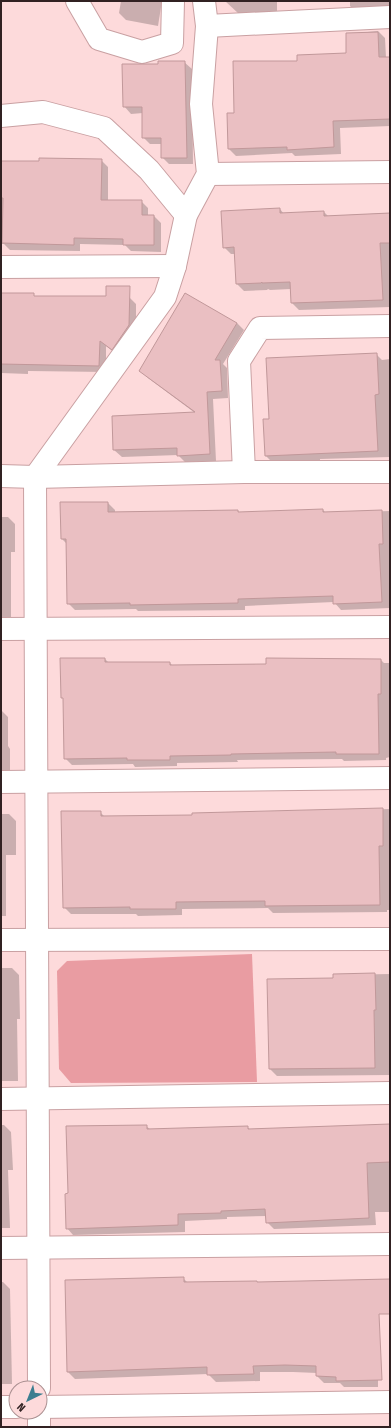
<svg xmlns="http://www.w3.org/2000/svg" width="391" height="1428" font-family="'Fira Sans Condensed',sans-serif">
	<style>
		.green { fill: #e99ca2 }
		.shadow { fill: #0003 }
		.building { fill: #eabfc2; stroke: #c1989a }
		.lines { fill: none; stroke-linecap: round; stroke-linejoin: round }
		.minor-casing { stroke: #c9a0a2; stroke-width: 24 }
		.minor { stroke: #fff; stroke-width: 22 }
	</style>
	<rect width="100%" height="100%" fill="#fddadb"/>
	<polygon class="green" points="252,954 257,1082 71,1083 59,1069 57,971 67,961"/>
	<g class="shadow">
		<polygon points="121,1 162,1 158,26 126,20 119,13"/>
		<polygon points="225,1 277,1 277,13 239,14"/>
		<polygon points="350,1 390,1 390,6 357,13 350,6"/>
		<polygon points="378,31 385,38 386,58 390,58 390,126 340,128 341,154 295,156 292,153 236,156 229,149 228,114 235,114 298,62 347,54 347,34"/>
		<polygon points="184,62 192,69 193,164 169,164 162,157 162,144 150,144 143,137 143,113 131,114 124,106 159,65"/>
		<polygon points="101,160 108,167 108,201 141,201 148,208 148,216 154,216 161,223 161,252 131,251 125,245 80,244 80,251 10,250 4,244 1,244 1,162"/>
		<polygon points="280,209 284,214 324,212 328,216 390,213 390,307 299,310 292,303 291,289 270,290 268,289 267,290 244,291 237,284 235,254 231,254 224,247"/>
		<polygon points="1,296 129,297 136,304 136,332 119,356 106,346 106,372 28,371 28,374 1,373"/>
		<polygon points="237,323 244,330 223,364 227,368 228,398 213,399 216,461 185,462 178,455 122,457 114,450 195,413 148,378 141,370"/>
		<polygon points="376,354 382,360 390,359 390,457 320,459 320,461 273,463 266,456 270,419"/>
		<polygon points="61,503 108,503 115,510 115,513 238,511 240,513 323,510 326,513 390,511 390,608 341,610 334,602 245,606 245,610 138,611 136,609 75,610 68,603 67,544 62,539"/>
		<polygon points="1,517 8,517 15,524 15,552 11,552 11,617 1,617"/>
		<polygon points="105,659 109,663 170,663 173,666 267,665 381,660 384,663 390,663 390,757 386,758 386,760 344,761 342,759 237,760 238,762 177,763 177,766 135,767 133,764 72,765 65,758 64,699 62,697"/>
		<polygon points="1,710 8,717 8,746 10,749 10,773 1,773"/>
		<polygon points="390,809 390,910 387,910 387,912 273,913 268,908 182,909 182,915 138,916 136,914 71,914 64,907 100,812 105,817 193,816 193,814"/>
		<polygon points="1,814 9,814 16,821 16,855 6,855 6,916 1,916"/>
		<polygon points="1,968 12,968 19,975 20,1019 17,1019 18,1081 1,1081"/>
		<polygon points="390,974 390,1075 277,1076 270,1069 334,979 334,975"/>
		<polygon points="1,1125 4,1125 11,1132 13,1170 8,1170 10,1228 1,1228"/>
		<polygon points="390,1125 390,1212 375,1212 376,1225 274,1229 267,1222 267,1216 227,1217 227,1219 185,1221 185,1232 73,1235 67,1228 69,1194 146,1126 151,1130 247,1127 251,1130"/>
		<polygon points="183,1278 188,1283 258,1283 378,1288 378,1387 344,1387 340,1383 324,1383 317,1376 317,1373 293,1372 260,1372 260,1381 216,1382 208,1374 75,1379 68,1372"/>
		<polygon points="1,1282 3,1282 10,1289 12,1384 1,1384"/>
	</g>
	<g class="building">
		<polygon points="378,32 379,57 390,57 390,119 333,121 334,147 287,150 287,147 228,149 227,113 234,113 233,61 297,61 297,55 346,53 346,33"/>
		<polygon points="158,61 185,61 187,158 161,158 161,138 142,138 142,107 123,107 122,64 158,64"/>
		<polygon points="39,158 102,159 101,200 142,200 142,215 154,215 154,245 123,245 123,239 74,238 74,245 2,243 3,198 1,198 1,161 39,161"/>
		<polygon points="280,208 280,213 324,211 324,216 390,213 390,243 380,243 383,300 291,303 290,282 262,283 262,282 261,283 236,284 234,247 223,248 221,211"/>
		<polygon points="106,286 130,286 129,325 112,350 100,341 99,366 1,364 1,293 34,293 34,296 106,296"/>
		<polygon points="185,293 237,323 215,360 220,360 222,391 207,392 210,454 177,456 177,448 113,450 112,416 195,412 139,371"/>
		<polygon points="377,353 379,394 375,395 378,451 265,456 263,419 269,419 266,358"/>
		<polygon points="60,502 108,502 108,512 238,510 238,512 323,509 323,512 382,510 383,544 379,544 382,602 333,604 333,596 238,599 238,603 130,605 130,603 67,604 66,539 61,539"/>
		<polygon points="60,658 105,658 105,662 170,662 170,665 266,664 266,658 381,659 381,694 378,694 379,754 336,754 336,752 231,754 231,755 170,756 170,760 127,760 127,758 64,759 63,698 61,698"/>
		<polygon points="383,808 383,846 379,846 380,905 265,906 265,901 176,902 176,909 130,909 130,907 63,908 61,811 101,811 101,816 192,815 192,813"/>
		<polygon points="375,973 376,1010 374,1010 375,1068 269,1069 267,979 333,978 333,974"/>
		<polygon points="390,1124 390,1162 367,1163 369,1218 266,1223 265,1209 221,1211 221,1213 178,1214 178,1225 66,1229 65,1194 68,1193 66,1126 147,1125 147,1129 248,1126 248,1129"/>
		<polygon points="184,1277 184,1282 257,1281 257,1282 390,1279 390,1314 379,1314 382,1380 336,1381 336,1377 316,1376 316,1366 285,1365 253,1366 254,1374 207,1375 207,1367 67,1372 65,1280"/>
	</g>
	<g class="lines">
		<g class="minor-casing">
			<g id="minor">
				<polyline points="77,1 99,39 142,52 172,43 173,1"/>
				<polyline points="207,26 390,17"/>
				<polyline points="1,116 43,112 104,128 149,170 186,215"/>
				<polyline points="208,174 390,172"/>
				<polyline points="1,267 175,266"/>
				<polyline points="244,472 239,361 260,328 390,326"/>
				<polyline points="1,476 35,477 244,472 390,472"/>
				<polyline points="1,629 390,627"/>
				<polyline points="1,782 390,778"/>
				<polyline points="1,940 390,939"/>
				<polyline points="1,1099 390,1093"/>
				<polyline points="1,1248 390,1244"/>
				<polyline points="39,1388 35,477 165,297 175,266 186,215 208,174 201,104 207,26 204,1"/>
				<polyline points="1,1407 16,1407"/>
				<polyline points="40,1407 390,1402"/>
				<polyline points="39,1412 39,1427"/>
			</g>
		</g>
		<use href="#minor" class="minor"/>
	</g>
	<rect width="391" height="1428" fill="none" stroke="#312122" stroke-width="4"/>
	<g transform="translate(28 1400) rotate(223)"><circle r="19" fill="#fddadb" stroke="#ab9091"/>
	<path d="M0-3L7 15L0 10L-7 15Z" fill="#3c7e90"/>
	<text y="-6" font-size="11" font-weight="bold" text-anchor="middle" fill="#312122">N</text>
	</g>
</svg>
